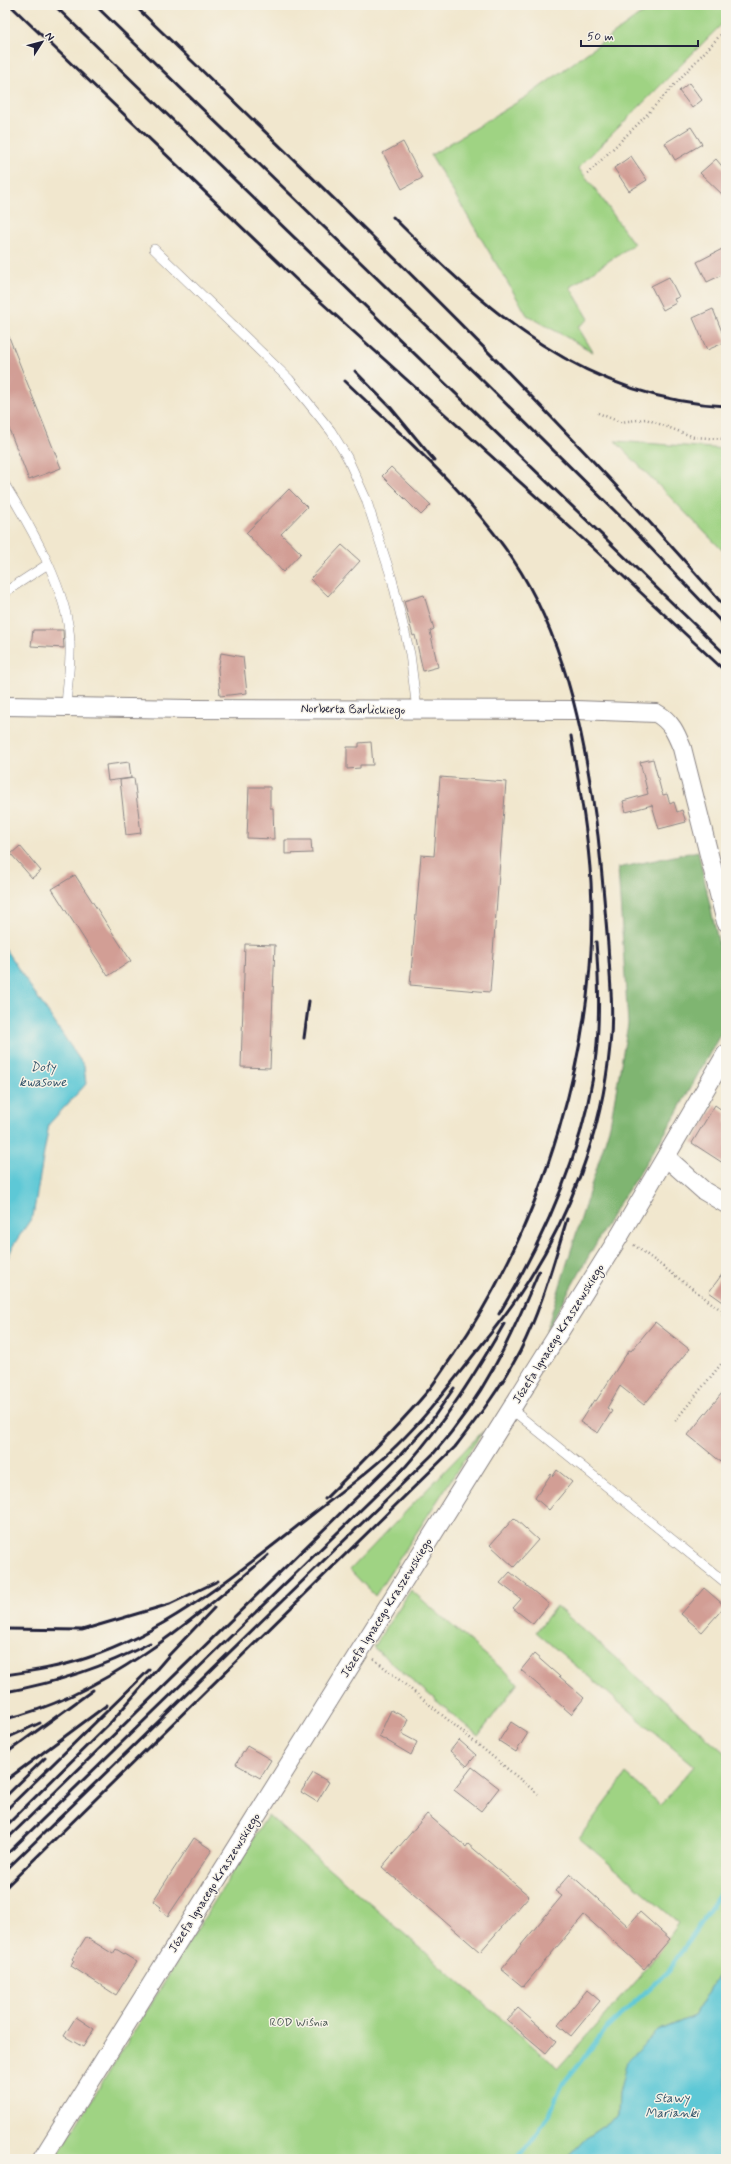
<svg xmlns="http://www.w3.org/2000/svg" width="731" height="2164" font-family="Mynerve,sans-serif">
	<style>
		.green { fill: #9fd383; stroke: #607a5f }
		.forest { fill: #7fb571; stroke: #506c56 }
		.water { fill: #5dc8d6; stroke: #407588 }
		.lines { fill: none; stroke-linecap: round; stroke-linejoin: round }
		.stream { stroke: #5dc8d6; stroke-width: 4.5 }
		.building { fill: #d29e95 }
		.service-casing { stroke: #8a8484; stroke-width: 10 }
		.minor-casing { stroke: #8a8484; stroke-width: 20 }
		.path { stroke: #8a8484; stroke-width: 2.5; stroke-dasharray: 1 3; stroke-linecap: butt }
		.service { stroke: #fff; stroke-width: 9 }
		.minor { stroke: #fff; stroke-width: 18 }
		.rail { stroke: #22223b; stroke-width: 3 }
		.labels { text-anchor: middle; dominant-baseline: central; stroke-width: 3; stroke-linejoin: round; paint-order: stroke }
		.street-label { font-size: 12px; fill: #22223b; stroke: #f7f3e8 }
		.park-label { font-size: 12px; fill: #485751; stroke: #f7f3e8 }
		.water-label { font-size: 13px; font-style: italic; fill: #34546a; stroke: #f7f3e8 }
	</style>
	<rect width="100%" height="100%" fill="#f7f3e8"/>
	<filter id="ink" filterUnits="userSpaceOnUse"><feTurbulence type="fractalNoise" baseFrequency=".025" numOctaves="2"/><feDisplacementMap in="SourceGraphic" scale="8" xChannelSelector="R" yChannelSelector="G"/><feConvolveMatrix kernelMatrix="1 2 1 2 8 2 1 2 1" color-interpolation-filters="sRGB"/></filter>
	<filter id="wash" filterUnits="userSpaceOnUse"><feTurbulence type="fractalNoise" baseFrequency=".012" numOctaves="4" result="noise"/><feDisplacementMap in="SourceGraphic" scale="16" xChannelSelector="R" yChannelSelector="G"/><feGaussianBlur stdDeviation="0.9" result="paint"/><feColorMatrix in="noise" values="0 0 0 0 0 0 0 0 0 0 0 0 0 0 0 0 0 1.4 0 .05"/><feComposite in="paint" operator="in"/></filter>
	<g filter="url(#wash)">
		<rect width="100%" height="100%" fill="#f1e7ce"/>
		<g class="green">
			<path d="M661,5h65v15l-148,148c21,23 37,51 56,76l-64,43 19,32 -11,8 15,25 -66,-37 -96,-160 98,-60 109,-79z"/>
			<polygon points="615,441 726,449 726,554"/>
			<polygon points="483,1431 375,1596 350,1570"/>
			<polygon points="411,1590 518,1683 478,1736 373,1647"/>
			<polygon points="556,1606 726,1754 726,1962 694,2016 658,2031 619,2093 618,2116 587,2137 566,2159 55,2159 268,1815 558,2068 647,1968 679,1923 579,1838 626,1774 661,1805 694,1766 536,1632"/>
		</g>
		<polygon class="forest" points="698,851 726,977 726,1019 721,1033 667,1130 615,1210 546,1331 610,1125 628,1024 618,868"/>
		<g class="water">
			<polygon points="5,949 84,1066 86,1084 49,1124 33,1216 14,1244 5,1264"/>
			<polygon points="726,1962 726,2159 566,2159 587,2137 618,2116 619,2093 627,2061 658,2031 694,2016"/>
		</g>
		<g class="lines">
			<polyline class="stream" points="517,2159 549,2116 562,2085 607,2028 669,1970 726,1885"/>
		</g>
		<g id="blocks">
			<g class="building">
				<polygon points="689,83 702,100 692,108 679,91"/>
				<polygon points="691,127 702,144 675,160 665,143"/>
				<polygon points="403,142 422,178 402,189 383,153"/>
				<polygon points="631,156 647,180 629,191 614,168"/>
				<polygon points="716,159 726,171 726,198 700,173"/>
				<polygon points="726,247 726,273 707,282 697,262"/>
				<polygon points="669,277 679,297 674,299 676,303 663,310 651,286"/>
				<polygon points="713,309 726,342 707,350 693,318"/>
				<polygon points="5,327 61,468 29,480 5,419"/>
				<polygon points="391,467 431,505 421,515 382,476"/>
				<polygon points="289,489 307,507 281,534 301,553 283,572 246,533"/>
				<polygon points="342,545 360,561 328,596 310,579"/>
				<polygon points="424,595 434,629 430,631 438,667 423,671 415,635 413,636 404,601"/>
				<polygon points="33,630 63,630 64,648 31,646"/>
				<polygon points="221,653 243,657 247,693 220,696 218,669"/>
				<polygon points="371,742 373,765 360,765 360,768 347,769 347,747 359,747 359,743"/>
				<polygon points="653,759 661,790 663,795 667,794 670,804 674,802 677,812 682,810 686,822 659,829 652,805 626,812 623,801 648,794 640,762"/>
				<polygon points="129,762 131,778 108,781 106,765"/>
				<polygon points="440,777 506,782 490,992 410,985 421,855 434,856"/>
				<polygon points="134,778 141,833 126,835 120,780"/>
				<polygon points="249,787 270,787 270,808 273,808 274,839 247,838"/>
				<polygon points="285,840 311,840 312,853 285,854"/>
				<polygon points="20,846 41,871 32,878 11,854"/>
				<polygon points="75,875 131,961 108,976 52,889"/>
				<polygon points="245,944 275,945 270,1068 241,1067"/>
				<polygon points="715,1105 726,1113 726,1165 692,1143"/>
				<polygon points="726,1269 726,1304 709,1292"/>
				<polygon points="655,1322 689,1349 644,1405 620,1386 607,1408 612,1411 598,1433 580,1422 594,1400 596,1401 629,1350 631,1351"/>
				<polygon points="726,1388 726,1455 721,1462 688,1435"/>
				<polygon points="557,1470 572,1482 549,1510 535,1498 551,1474 553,1476"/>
				<polygon points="514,1518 538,1540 514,1567 490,1545"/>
				<polygon points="510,1572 549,1604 533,1624 513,1608 521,1599 500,1583"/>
				<polygon points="704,1588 725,1606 702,1632 681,1614"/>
				<polygon points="534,1654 584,1698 571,1714 521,1670"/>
				<polygon points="391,1710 408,1719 402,1734 417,1742 411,1755 379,1736"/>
				<polygon points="511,1722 528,1733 516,1752 499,1741"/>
				<polygon points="459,1740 476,1755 467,1766 450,1751"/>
				<polygon points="247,1746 271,1760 260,1778 236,1764"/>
				<polygon points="472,1767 499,1788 481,1811 454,1790"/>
				<polygon points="313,1773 329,1782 317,1802 301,1792"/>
				<polygon points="427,1814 466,1847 468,1844 529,1896 480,1952 382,1867"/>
				<polygon points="194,1838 212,1850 168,1916 159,1909 161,1907 153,1901"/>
				<polygon points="570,1874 628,1926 640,1912 670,1939 644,1969 584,1915 523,1987 501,1969 562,1896 555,1891"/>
				<polygon points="86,1937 113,1954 116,1949 137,1962 116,1995 71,1966 74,1961 72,1959"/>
				<polygon points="587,1990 600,2001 571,2036 558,2025"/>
				<polygon points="518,2008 556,2041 546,2053 507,2020"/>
				<polygon points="76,2017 94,2029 83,2047 64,2036"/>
			</g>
		</g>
	</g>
	<g filter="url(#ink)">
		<use href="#blocks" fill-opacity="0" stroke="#8a8484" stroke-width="1"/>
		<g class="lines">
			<g class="service-casing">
				<g id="service">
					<polyline points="154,249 289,379 331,431 347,457 366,499 392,579 410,654 417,710"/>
					<path d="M5,485c26,42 64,108 65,158 1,21 -3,43 -4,64"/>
					<polyline points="5,592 48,564"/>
					<polyline points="511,1409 726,1583"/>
				</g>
			</g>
			<g class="minor-casing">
				<g id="minor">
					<path d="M5,706l186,3 385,1 80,3c15,8 20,20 26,35l44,174"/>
					<polyline points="667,1158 704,1191 726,1204"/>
					<polyline points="42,2159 620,1235 726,1054"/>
				</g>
			</g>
			<g class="path">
				<polyline points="587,174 639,123 726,29"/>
				<polyline points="598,413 620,422 646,419 694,437 726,439"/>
				<polyline points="634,1245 721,1310 726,1321"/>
				<polyline points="675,1421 726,1358"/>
				<polyline points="374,1659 538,1794"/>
			</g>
			<use href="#service" class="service"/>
			<use href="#minor" class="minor"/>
			<g class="rail">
				<polyline points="10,5 302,285 593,548 726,672"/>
				<polyline points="54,5 726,655"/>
				<polyline points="95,5 482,380 622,518 726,627"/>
				<path d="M134,5c203,196 407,390 592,603"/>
				<path d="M393,217c95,95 191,182 333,189"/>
				<polyline points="355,371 391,408 434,460"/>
				<polyline points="304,1038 309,1001"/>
				<path d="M499,1314c47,-79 87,-167 97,-260 4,-37 3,-74 0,-112"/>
				<path d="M325,1499c35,-35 70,-69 102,-107 10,-12 18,-26 27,-38 89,-129 146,-315 137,-472 -3,-49 -12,-98 -20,-146"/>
				<polyline points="5,1629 82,1630 170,1604 218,1581"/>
				<path d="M5,1675c28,-4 55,-8 82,-17 85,-28 156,-90 226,-144 28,-22 58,-43 84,-69 26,-25 48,-54 71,-83 17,-22 35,-43 51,-67 49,-73 83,-161 91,-249 4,-34 0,-67 -2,-101 -3,-36 -6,-73 -10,-109 -12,-91 -29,-184 -77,-264 -46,-74 -113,-131 -176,-191"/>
				<path d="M5,1692c51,-9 99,-25 145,-49"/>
				<path d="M5,1719c95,-21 191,-100 263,-164"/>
				<polyline points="5,1739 40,1723"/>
				<polyline points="5,1754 93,1690"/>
				<polyline points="5,1781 107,1705"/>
				<polyline points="5,1797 45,1758"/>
				<polyline points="5,1811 149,1670"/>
				<polyline points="5,1827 112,1721 169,1655 214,1608"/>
				<polyline points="5,1841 401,1454 429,1424 454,1388"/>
				<path d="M5,1856l401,-390c39,-44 69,-92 98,-142"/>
				<path d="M5,1871l429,-418c50,-57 76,-113 105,-182"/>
				<path d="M5,1888l450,-441c24,-31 47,-61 65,-96 21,-41 33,-87 47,-132"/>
			</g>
		</g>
	</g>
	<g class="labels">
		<g class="street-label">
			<text transform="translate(353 710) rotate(1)">Norberta Barlickiego</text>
			<text transform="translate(559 1334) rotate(-58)">Józefa Ignacego Kraszewskiego</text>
			<text transform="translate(387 1608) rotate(-58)">Józefa Ignacego Kraszewskiego</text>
			<text transform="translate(215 1883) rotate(-58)">Józefa Ignacego Kraszewskiego</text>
		</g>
		<g class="park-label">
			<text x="299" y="2023">ROD Wiśnia</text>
		</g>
		<g class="water-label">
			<text x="43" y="1067">Doły<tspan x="43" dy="15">kwasowe</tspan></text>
			<text x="672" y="2098">Stawy<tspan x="672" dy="15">Marianki</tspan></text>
		</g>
	</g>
	<rect width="731" height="2164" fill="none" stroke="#f7f3e8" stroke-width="20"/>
	<g transform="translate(42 42) rotate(54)" stroke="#f7f3e8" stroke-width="3" paint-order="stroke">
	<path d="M0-3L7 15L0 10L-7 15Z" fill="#22223b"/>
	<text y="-6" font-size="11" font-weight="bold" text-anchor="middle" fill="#22223b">N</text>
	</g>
	<path d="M581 40v6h117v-6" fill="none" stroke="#22223b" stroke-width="2"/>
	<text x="587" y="40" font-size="12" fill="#22223b" stroke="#f7f3e8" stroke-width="3" paint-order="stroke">50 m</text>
</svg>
